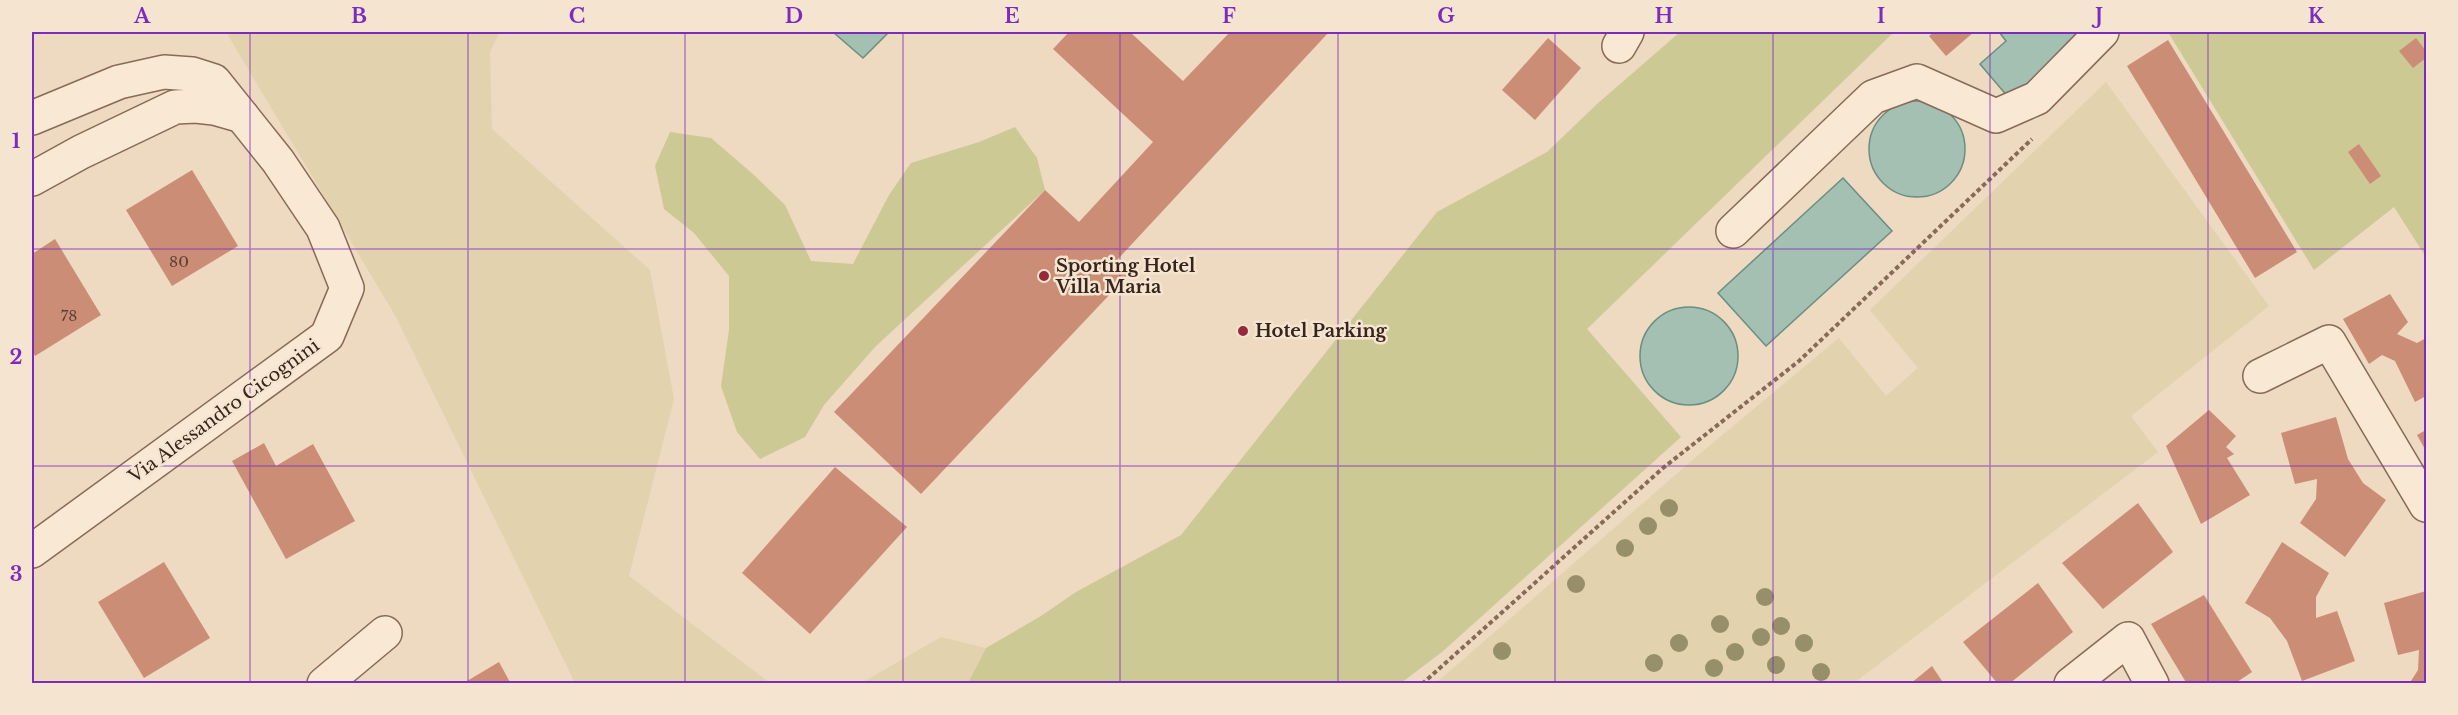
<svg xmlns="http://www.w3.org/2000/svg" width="2458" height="715" font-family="'Libre Baskerville',serif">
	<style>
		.farmland { fill: #e3d2ae }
		.green { fill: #ccc995 }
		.water { fill: #a3c0b3; stroke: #6b8e80; stroke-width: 1.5 }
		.building { fill: #cc8d76 }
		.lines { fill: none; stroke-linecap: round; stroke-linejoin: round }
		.minor-casing { stroke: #876a58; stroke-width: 36 }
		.path { stroke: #876a58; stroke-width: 4; stroke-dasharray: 4.5 3; stroke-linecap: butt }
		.minor { stroke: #f9e8d4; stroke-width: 33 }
		.tree { fill: #968f6a }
		.grid { fill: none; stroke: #7b2cbf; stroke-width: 1.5; stroke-opacity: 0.55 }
		.poi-dot { fill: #96293a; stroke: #f5e5d0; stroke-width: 2 }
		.labels { text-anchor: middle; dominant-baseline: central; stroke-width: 5; stroke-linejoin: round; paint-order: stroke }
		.number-label { font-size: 15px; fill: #5c3f33 }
		.poi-label { font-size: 18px; font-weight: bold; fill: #37251d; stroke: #f5e5d0; text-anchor: start }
		.street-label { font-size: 18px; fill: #37251d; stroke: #f5e5d0 }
		.neatline { fill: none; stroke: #7b2cbf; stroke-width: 2 }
		.grid-label { font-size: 20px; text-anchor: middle; font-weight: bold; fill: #7b2cbf }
	</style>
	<rect width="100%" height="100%" fill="#eed9c1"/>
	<g class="farmland">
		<polygon points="226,32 500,32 490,52 492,129 650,270 674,399 629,576 770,683 575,683 396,317"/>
		<polygon points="2106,82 2269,306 2131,416 2158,452 1854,683 1436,683 1696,457 1839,338 1886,396 1918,368 1870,310"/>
		<polygon points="941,637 986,648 968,683 834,683 865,681"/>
	</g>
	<g class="green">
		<polygon points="1680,32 1894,32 1587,329 1681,437 1442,652 1401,683 968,683 986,648 1041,616 1076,592 1181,535 1437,212 1547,152 1597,104"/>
		<polygon points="2168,32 2426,32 2426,257 2394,207 2314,270"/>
		<polygon points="1015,127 1037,158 1045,190 876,346 824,405 805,437 760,459 737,432 721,386 729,330 729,276 694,233 664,209 655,166 670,132 711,138 754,175 785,205 811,261 853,264 889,195 911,163 979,142"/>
	</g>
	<g class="water">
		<polygon points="833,32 889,32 863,58"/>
		<polygon points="1999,32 2088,32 2014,104 1980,64 2006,41"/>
		<circle cx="1917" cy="149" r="48"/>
		<polygon points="1843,178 1892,231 1766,346 1718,293"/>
		<circle cx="1689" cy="356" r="49"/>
	</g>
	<g class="building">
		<polygon points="1069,32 1130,32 1183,81 1230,32 1329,32 1118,259 1131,272 921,494 834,412 1045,190 1079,222 1153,142 1053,49"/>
		<polygon points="1934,32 1974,32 1946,56 1929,36"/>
		<polygon points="1548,38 1581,68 1535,120 1502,90"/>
		<polygon points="2416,38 2426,51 2426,58 2413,68 2399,51"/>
		<polygon points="2168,40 2297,252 2255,278 2127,66"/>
		<polygon points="2359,144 2381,176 2370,184 2348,152"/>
		<polygon points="192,170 238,246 172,286 126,210"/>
		<polygon points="55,239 101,315 35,356 32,350 32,254"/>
		<polygon points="2390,294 2408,322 2397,334 2417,343 2426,338 2426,396 2415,402 2395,361 2382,355 2369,364 2343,319"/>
		<polygon points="2209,410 2236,436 2226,447 2234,454 2227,458 2250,495 2201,524 2166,446"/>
		<polygon points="2336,417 2348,459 2363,483 2386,500 2345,557 2300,523 2316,499 2317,479 2295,484 2281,433"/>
		<polygon points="2426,430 2426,451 2417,435"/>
		<polygon points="264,443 276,466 313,444 355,521 286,559 232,461"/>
		<polygon points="835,467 907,527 810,634 742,573"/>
		<polygon points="2138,503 2173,552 2103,609 2062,563"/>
		<polygon points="2282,542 2329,573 2316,597 2316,618 2337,611 2355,661 2302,681 2287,641 2270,618 2245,603"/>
		<polygon points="164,562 210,638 144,678 98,602"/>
		<polygon points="2038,583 2073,632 2009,684 1998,684 1963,642"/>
		<polygon points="2426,591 2426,684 2409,684 2418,670 2419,650 2398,655 2384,603"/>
		<polygon points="2204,595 2252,672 2234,684 2187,684 2151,624"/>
		<polygon points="499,662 511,684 462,684"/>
		<polygon points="1932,666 1944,684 1910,684"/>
	</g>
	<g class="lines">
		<g class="minor-casing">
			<g id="minor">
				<polyline points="1619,46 1627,32"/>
				<polyline points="32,118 119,82 164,72 192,74 214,81 278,161 323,228 347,288 327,336 32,551"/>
				<polyline points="32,179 81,152 175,107 196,106 214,108 242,116"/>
				<polyline points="1733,231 1873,97 1917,81 1996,116 2037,98 2102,32"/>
				<polyline points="2260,376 2329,342 2426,505"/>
				<polyline points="324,684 385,633"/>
				<polyline points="2071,684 2128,639 2152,684"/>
			</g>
		</g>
		<polyline class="path" points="1422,684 1663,468 1799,361 2032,139"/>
		<use href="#minor" class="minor"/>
	</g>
	<g class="tree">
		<circle cx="1669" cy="508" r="9"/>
		<circle cx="1648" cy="526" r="9"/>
		<circle cx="1625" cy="548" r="9"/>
		<circle cx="1576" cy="584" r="9"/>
		<circle cx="1765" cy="597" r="9"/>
		<circle cx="1720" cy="624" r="9"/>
		<circle cx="1781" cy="626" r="9"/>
		<circle cx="1761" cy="637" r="9"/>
		<circle cx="1679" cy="643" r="9"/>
		<circle cx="1804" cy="643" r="9"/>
		<circle cx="1502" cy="651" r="9"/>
		<circle cx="1735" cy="652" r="9"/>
		<circle cx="1654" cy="663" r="9"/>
		<circle cx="1776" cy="665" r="9"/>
		<circle cx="1714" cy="668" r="9"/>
		<circle cx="1821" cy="672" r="9"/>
	</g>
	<path class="grid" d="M250,32v652M468,32v652M685,32v652M903,32v652M1120,32v652M1338,32v652M1555,32v652M1773,32v652M1990,32v652M2208,32v652M32,249h2394M32,466h2394"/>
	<g class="poi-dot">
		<circle cx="1044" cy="276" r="6"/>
		<circle cx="1243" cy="331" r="6"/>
	</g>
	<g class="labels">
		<g class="number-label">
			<text x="179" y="261">80</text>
			<text x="69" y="315">78</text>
		</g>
		<g class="poi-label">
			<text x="1056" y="266">Sporting Hotel<tspan x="1056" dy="21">Villa Maria</tspan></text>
			<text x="1255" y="331">Hotel Parking</text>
		</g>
		<g class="street-label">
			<text transform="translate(224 411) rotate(-36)">Via Alessandro Cicognini</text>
		</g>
	</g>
	<rect width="2458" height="715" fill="none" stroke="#f5e5d0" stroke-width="66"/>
	<rect x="33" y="33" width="2392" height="649" class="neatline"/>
	<g class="grid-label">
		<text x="142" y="23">A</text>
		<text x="359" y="23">B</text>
		<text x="577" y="23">C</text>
		<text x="794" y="23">D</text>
		<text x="1012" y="23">E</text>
		<text x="1229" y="23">F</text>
		<text x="1446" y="23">G</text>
		<text x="1664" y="23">H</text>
		<text x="1881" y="23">I</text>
		<text x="2099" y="23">J</text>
		<text x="2316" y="23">K</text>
		<text x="16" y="148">1</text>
		<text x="16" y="364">2</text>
		<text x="16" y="581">3</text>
	</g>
</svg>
